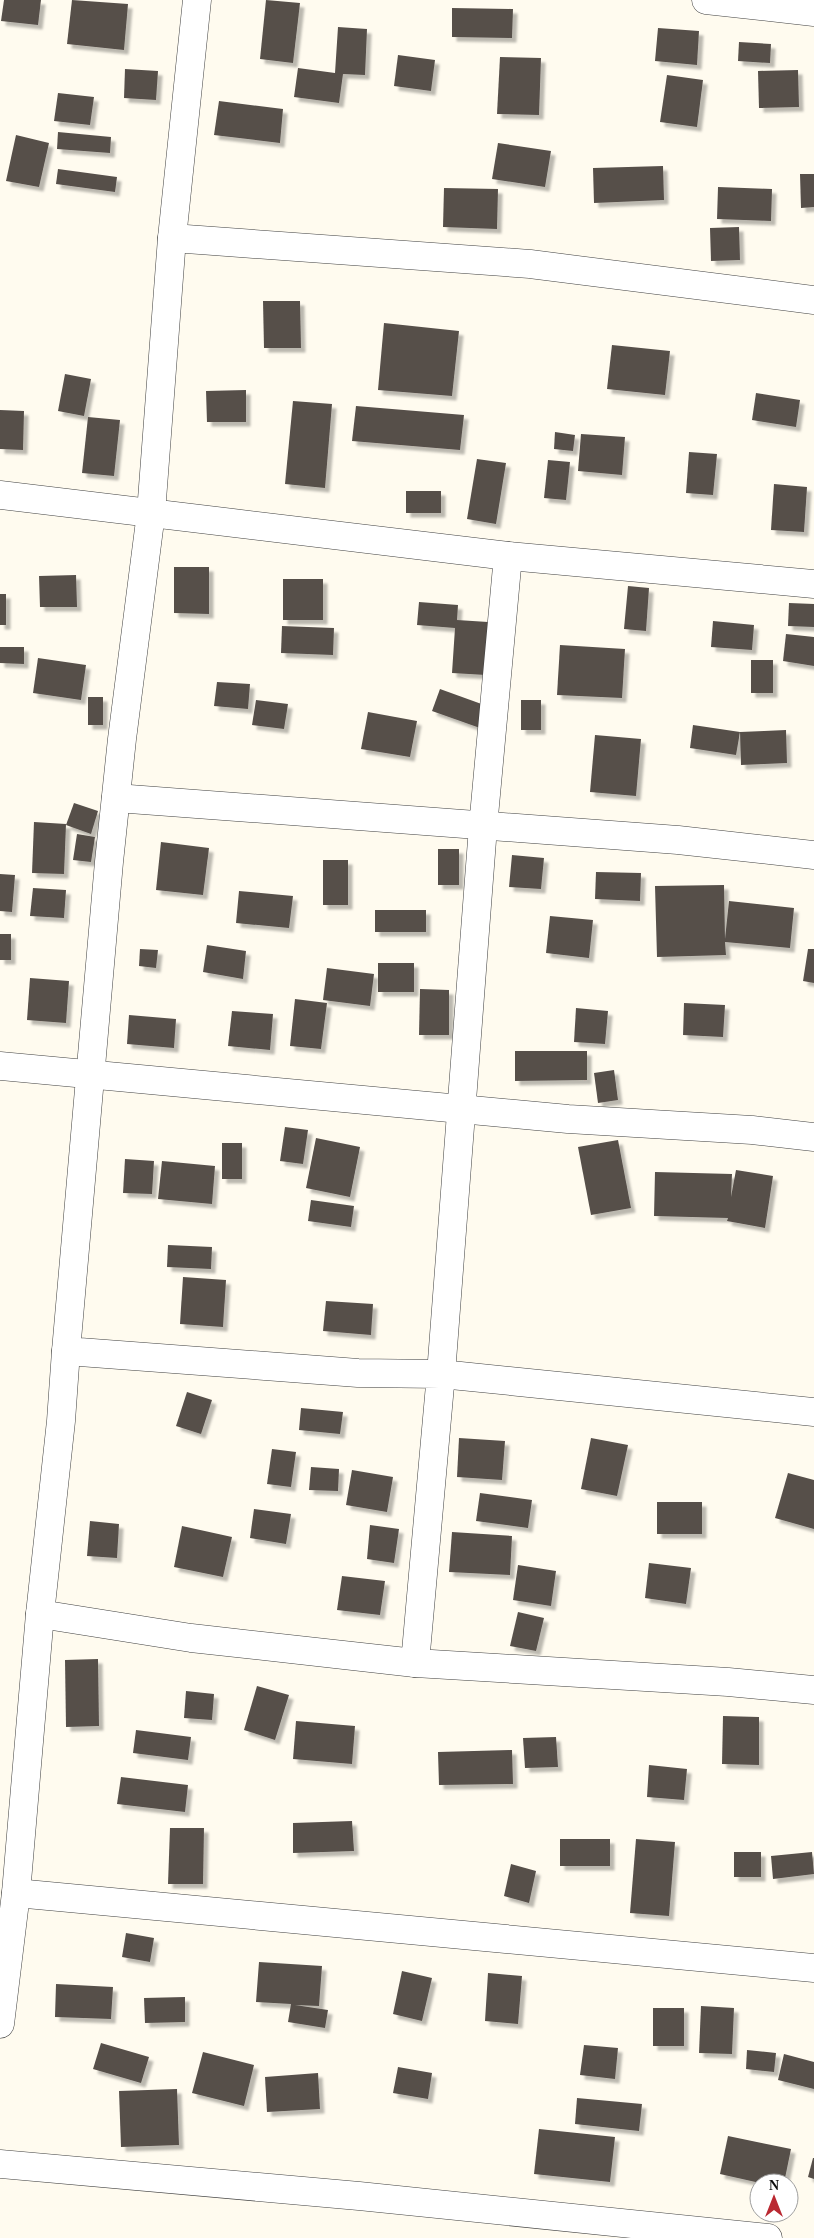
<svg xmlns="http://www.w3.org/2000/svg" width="814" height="2238" font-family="Georgia,serif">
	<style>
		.building { fill: #564f4a; filter: url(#shadow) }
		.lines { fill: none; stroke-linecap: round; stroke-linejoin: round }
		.street-casing { stroke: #414141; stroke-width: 29 }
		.street { stroke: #fff; stroke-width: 28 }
	</style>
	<defs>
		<filter id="shadow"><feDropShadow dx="4.5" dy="4.5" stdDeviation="1" flood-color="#0004"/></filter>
	</defs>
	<rect width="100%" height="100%" fill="#fffbef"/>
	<g class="building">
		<polygon points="4,0 41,0 38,25 1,21"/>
		<polygon points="72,0 128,4 124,50 67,44"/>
		<polygon points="266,0 300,3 293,63 260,59"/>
		<polygon points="452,8 513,9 512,38 452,37"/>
		<polygon points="338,27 367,29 365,75 343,74 339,103 294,97 298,68 335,73"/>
		<polygon points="658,28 699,31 697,65 655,61"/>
		<polygon points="739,42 771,44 770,63 738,61"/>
		<polygon points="398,55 435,60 431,91 394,86"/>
		<polygon points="500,57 541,58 539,115 497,114"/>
		<polygon points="125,69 158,71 156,100 124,98"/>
		<polygon points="798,70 799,107 759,108 758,71"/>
		<polygon points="667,75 703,80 697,127 660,122"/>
		<polygon points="58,93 94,97 90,125 54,121"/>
		<polygon points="219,101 283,109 280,143 214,135"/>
		<polygon points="58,132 111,137 110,153 57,149"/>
		<polygon points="16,135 49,143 39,187 6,181"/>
		<polygon points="498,143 551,151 545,187 492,179"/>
		<polygon points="663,166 664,200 594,203 593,168"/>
		<polygon points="58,169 117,177 115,192 56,184"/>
		<polygon points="800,174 814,174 814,207 801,208"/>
		<polygon points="718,187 772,189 771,221 717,219"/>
		<polygon points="444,188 498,189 497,229 443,227"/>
		<polygon points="739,227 740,260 711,261 710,228"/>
		<polygon points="263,301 300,301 301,348 264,348"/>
		<polygon points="384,323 459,331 452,396 378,390"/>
		<polygon points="612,345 670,351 665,395 607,389"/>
		<polygon points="65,374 91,379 84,416 58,411"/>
		<polygon points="246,390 246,422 207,422 206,391"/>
		<polygon points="756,393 800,400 796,427 752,420"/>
		<polygon points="293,401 332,404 325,488 285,484"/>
		<polygon points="356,406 464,415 460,450 352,441"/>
		<polygon points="0,410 24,411 23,450 0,449"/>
		<polygon points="88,417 120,420 114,476 82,473"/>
		<polygon points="555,432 575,435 573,451 554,449"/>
		<polygon points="581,434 625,437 622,475 578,471"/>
		<polygon points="689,452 717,454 713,495 686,493"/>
		<polygon points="477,459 506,463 496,524 467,519"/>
		<polygon points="548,460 570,462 566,500 544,498"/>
		<polygon points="774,484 807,487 804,532 771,530"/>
		<rect x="406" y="491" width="35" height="22"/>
		<polygon points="174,567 209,567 209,614 174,613"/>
		<polygon points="76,575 77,607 40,607 39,576"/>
		<rect x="283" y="579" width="40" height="41"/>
		<polygon points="628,586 649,588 646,631 624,629"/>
		<rect x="0" y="594" width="6" height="31"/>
		<polygon points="419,602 458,605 457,620 488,622 486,675 452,673 455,628 417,625"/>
		<polygon points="789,603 814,604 814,627 788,626"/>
		<polygon points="713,621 754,625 752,650 711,647"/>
		<polygon points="282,626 334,628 333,655 281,653"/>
		<polygon points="786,634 814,637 814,666 783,661"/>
		<polygon points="560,645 625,649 622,698 557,695"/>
		<polygon points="0,647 24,647 24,664 0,663"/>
		<polygon points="38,658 86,665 81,700 33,693"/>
		<rect x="751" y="660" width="22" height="33"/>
		<polygon points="217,682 250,684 248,709 214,706"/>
		<polygon points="440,689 487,706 480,728 432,711"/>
		<rect x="88" y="697" width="15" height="28"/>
		<polygon points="256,700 288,704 284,729 252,725"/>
		<rect x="521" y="700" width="20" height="30"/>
		<polygon points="368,712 417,721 410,757 361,749"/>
		<polygon points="693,725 740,732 786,730 787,763 741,765 740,732 736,755 690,748"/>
		<polygon points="595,735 641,739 636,796 590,792"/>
		<polygon points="74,803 98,811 91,834 66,825"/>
		<polygon points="34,822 66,824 64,874 32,873"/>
		<polygon points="77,834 95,837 91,862 73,860"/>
		<polygon points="161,842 209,848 203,895 156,890"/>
		<rect x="438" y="849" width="21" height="36"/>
		<polygon points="512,855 544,858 541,889 509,887"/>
		<rect x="323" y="860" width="25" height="45"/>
		<polygon points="596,872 641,873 640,901 595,899"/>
		<polygon points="0,874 15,875 12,912 0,911"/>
		<polygon points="724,885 725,939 729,901 794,908 790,948 725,942 726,955 657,957 655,886"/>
		<polygon points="33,888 66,890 64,918 30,916"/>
		<polygon points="239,891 293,896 289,928 236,923"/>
		<rect x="375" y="910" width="51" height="22"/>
		<polygon points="550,916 593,920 589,958 546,953"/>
		<rect x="0" y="934" width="11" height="26"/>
		<polygon points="207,945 246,951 243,979 203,972"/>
		<polygon points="140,949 158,950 156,968 139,966"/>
		<polygon points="808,949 814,949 814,983 803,981"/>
		<rect x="378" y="963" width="36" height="29"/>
		<polygon points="327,968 374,974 370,1006 323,1000"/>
		<polygon points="30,978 69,981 66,1023 27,1020"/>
		<polygon points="420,989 449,990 449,1035 419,1035"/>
		<polygon points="295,999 327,1003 321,1049 290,1046"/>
		<polygon points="684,1003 725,1005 723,1037 683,1035"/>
		<polygon points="576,1008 608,1011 605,1044 574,1042"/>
		<polygon points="232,1011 273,1014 270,1050 228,1046"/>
		<polygon points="129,1015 176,1019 174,1048 127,1044"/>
		<polygon points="515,1051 587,1051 587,1080 515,1081"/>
		<polygon points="614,1070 618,1100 598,1103 594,1073"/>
		<polygon points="285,1127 308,1130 303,1164 280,1161"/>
		<polygon points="316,1138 360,1147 350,1197 306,1188"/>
		<polygon points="618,1140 631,1208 591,1215 578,1147"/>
		<rect x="222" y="1143" width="20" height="36"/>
		<polygon points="125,1159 154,1161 152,1194 123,1193"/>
		<polygon points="162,1161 215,1166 212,1204 158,1199"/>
		<polygon points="736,1170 773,1176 765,1228 727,1221 728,1218 654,1216 655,1172 732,1174 731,1197"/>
		<polygon points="311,1200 354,1206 351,1227 308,1221"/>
		<polygon points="168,1245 212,1247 211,1269 167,1267"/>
		<polygon points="183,1277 226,1280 223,1327 180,1324"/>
		<polygon points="326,1301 373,1304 371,1335 323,1331"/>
		<polygon points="187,1392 212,1400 201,1434 176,1426"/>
		<polygon points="301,1408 343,1412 340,1434 299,1430"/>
		<polygon points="459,1438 505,1441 502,1480 457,1477"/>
		<polygon points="591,1438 628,1445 617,1496 581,1489"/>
		<polygon points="272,1449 296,1452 291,1487 267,1484"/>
		<polygon points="311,1467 339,1469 338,1491 309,1490"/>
		<polygon points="352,1470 393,1477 387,1512 346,1505"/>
		<polygon points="788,1473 814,1480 814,1529 775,1518"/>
		<polygon points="480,1493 532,1500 528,1528 476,1521"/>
		<rect x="657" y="1502" width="45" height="32"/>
		<polygon points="254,1509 291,1514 286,1544 250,1538"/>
		<polygon points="90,1521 119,1524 117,1558 87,1556"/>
		<polygon points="370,1525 399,1529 394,1563 367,1559"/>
		<polygon points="182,1526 232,1537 223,1577 174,1567"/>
		<polygon points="452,1532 512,1536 510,1575 449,1572"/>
		<polygon points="649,1563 691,1568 686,1604 645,1598"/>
		<polygon points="518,1565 556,1571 551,1606 513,1600"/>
		<polygon points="342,1576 385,1581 380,1615 337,1610"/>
		<polygon points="518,1612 544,1618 536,1651 510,1646"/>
		<polygon points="98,1659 99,1726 66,1727 65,1660"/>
		<polygon points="257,1686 289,1695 275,1740 244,1730"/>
		<polygon points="186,1691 214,1694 212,1720 184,1718"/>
		<polygon points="723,1716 759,1717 759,1765 722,1764"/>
		<polygon points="296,1721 355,1726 352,1764 293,1759"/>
		<polygon points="136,1730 191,1737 188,1760 133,1753"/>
		<polygon points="556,1737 558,1767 525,1768 523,1738"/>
		<polygon points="512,1750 513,1784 439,1785 438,1752"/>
		<polygon points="649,1765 687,1769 684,1800 647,1797"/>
		<polygon points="121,1777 188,1785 185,1812 117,1804"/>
		<polygon points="352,1821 354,1851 293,1853 293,1823"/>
		<polygon points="170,1828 204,1828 203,1884 168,1884"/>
		<rect x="560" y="1839" width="50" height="27"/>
		<polygon points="636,1839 675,1842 669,1916 630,1913"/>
		<rect x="734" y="1852" width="27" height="25"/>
		<polygon points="812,1852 814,1874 773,1879 771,1856"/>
		<polygon points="511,1864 536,1871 529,1903 504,1896"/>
		<polygon points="126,1933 154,1938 150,1962 122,1957"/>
		<polygon points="259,1962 322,1966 319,2006 295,2005 328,2010 325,2028 288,2022 291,2004 256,2002"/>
		<polygon points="402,1971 432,1978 422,2021 393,2014"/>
		<polygon points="488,1973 522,1976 518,2024 485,2021"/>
		<polygon points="56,1984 113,1987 111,2019 55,2017"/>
		<polygon points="185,1997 185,2022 145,2023 144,1998"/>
		<polygon points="701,2006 734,2008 732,2054 699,2053"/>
		<rect x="653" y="2008" width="31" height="38"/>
		<polygon points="101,2043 149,2057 141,2083 93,2069"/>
		<polygon points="584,2045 618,2048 615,2079 580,2075"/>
		<polygon points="747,2050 776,2053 774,2072 746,2069"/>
		<polygon points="203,2052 254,2065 244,2106 192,2093"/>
		<polygon points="784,2054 814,2062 814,2089 778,2080"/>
		<polygon points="398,2067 432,2073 428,2099 393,2093"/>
		<polygon points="318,2073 320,2109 267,2112 265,2077"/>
		<polygon points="177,2089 179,2145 121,2147 119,2091"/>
		<polygon points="577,2098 642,2104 639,2131 575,2124"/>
		<polygon points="539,2129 615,2137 610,2182 534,2174"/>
		<polygon points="728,2136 791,2149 784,2183 760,2183 720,2174"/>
		<polygon points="813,2158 814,2158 814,2179 808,2177"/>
	</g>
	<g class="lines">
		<g class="street-casing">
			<g id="street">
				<polyline points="197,0 172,238 151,513 122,739 109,862 66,1351 358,1373 441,1374 415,1663 728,1682 814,1690"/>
				<polyline points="706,0 814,12"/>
				<polyline points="172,238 530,264 814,300"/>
				<polyline points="0,495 508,556 814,584"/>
				<polyline points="508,556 483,827 441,1374 814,1412"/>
				<polyline points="116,798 678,840 814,855"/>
				<polyline points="0,1066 568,1119 752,1130 814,1137"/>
				<polyline points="66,1351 61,1421 40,1614 191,1638 415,1663"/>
				<polyline points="16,1893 814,1968"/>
				<polyline points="0,2024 16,1893 40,1614"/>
				<polyline points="0,2164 359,2196 768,2238"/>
			</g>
		</g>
		<use href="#street" class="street"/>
	</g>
	<g transform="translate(774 2198)"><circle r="24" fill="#ffffff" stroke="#9f9f9f"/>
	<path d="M0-4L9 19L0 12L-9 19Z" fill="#ba2932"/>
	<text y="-8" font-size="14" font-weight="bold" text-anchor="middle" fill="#0e0e0e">N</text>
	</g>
</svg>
